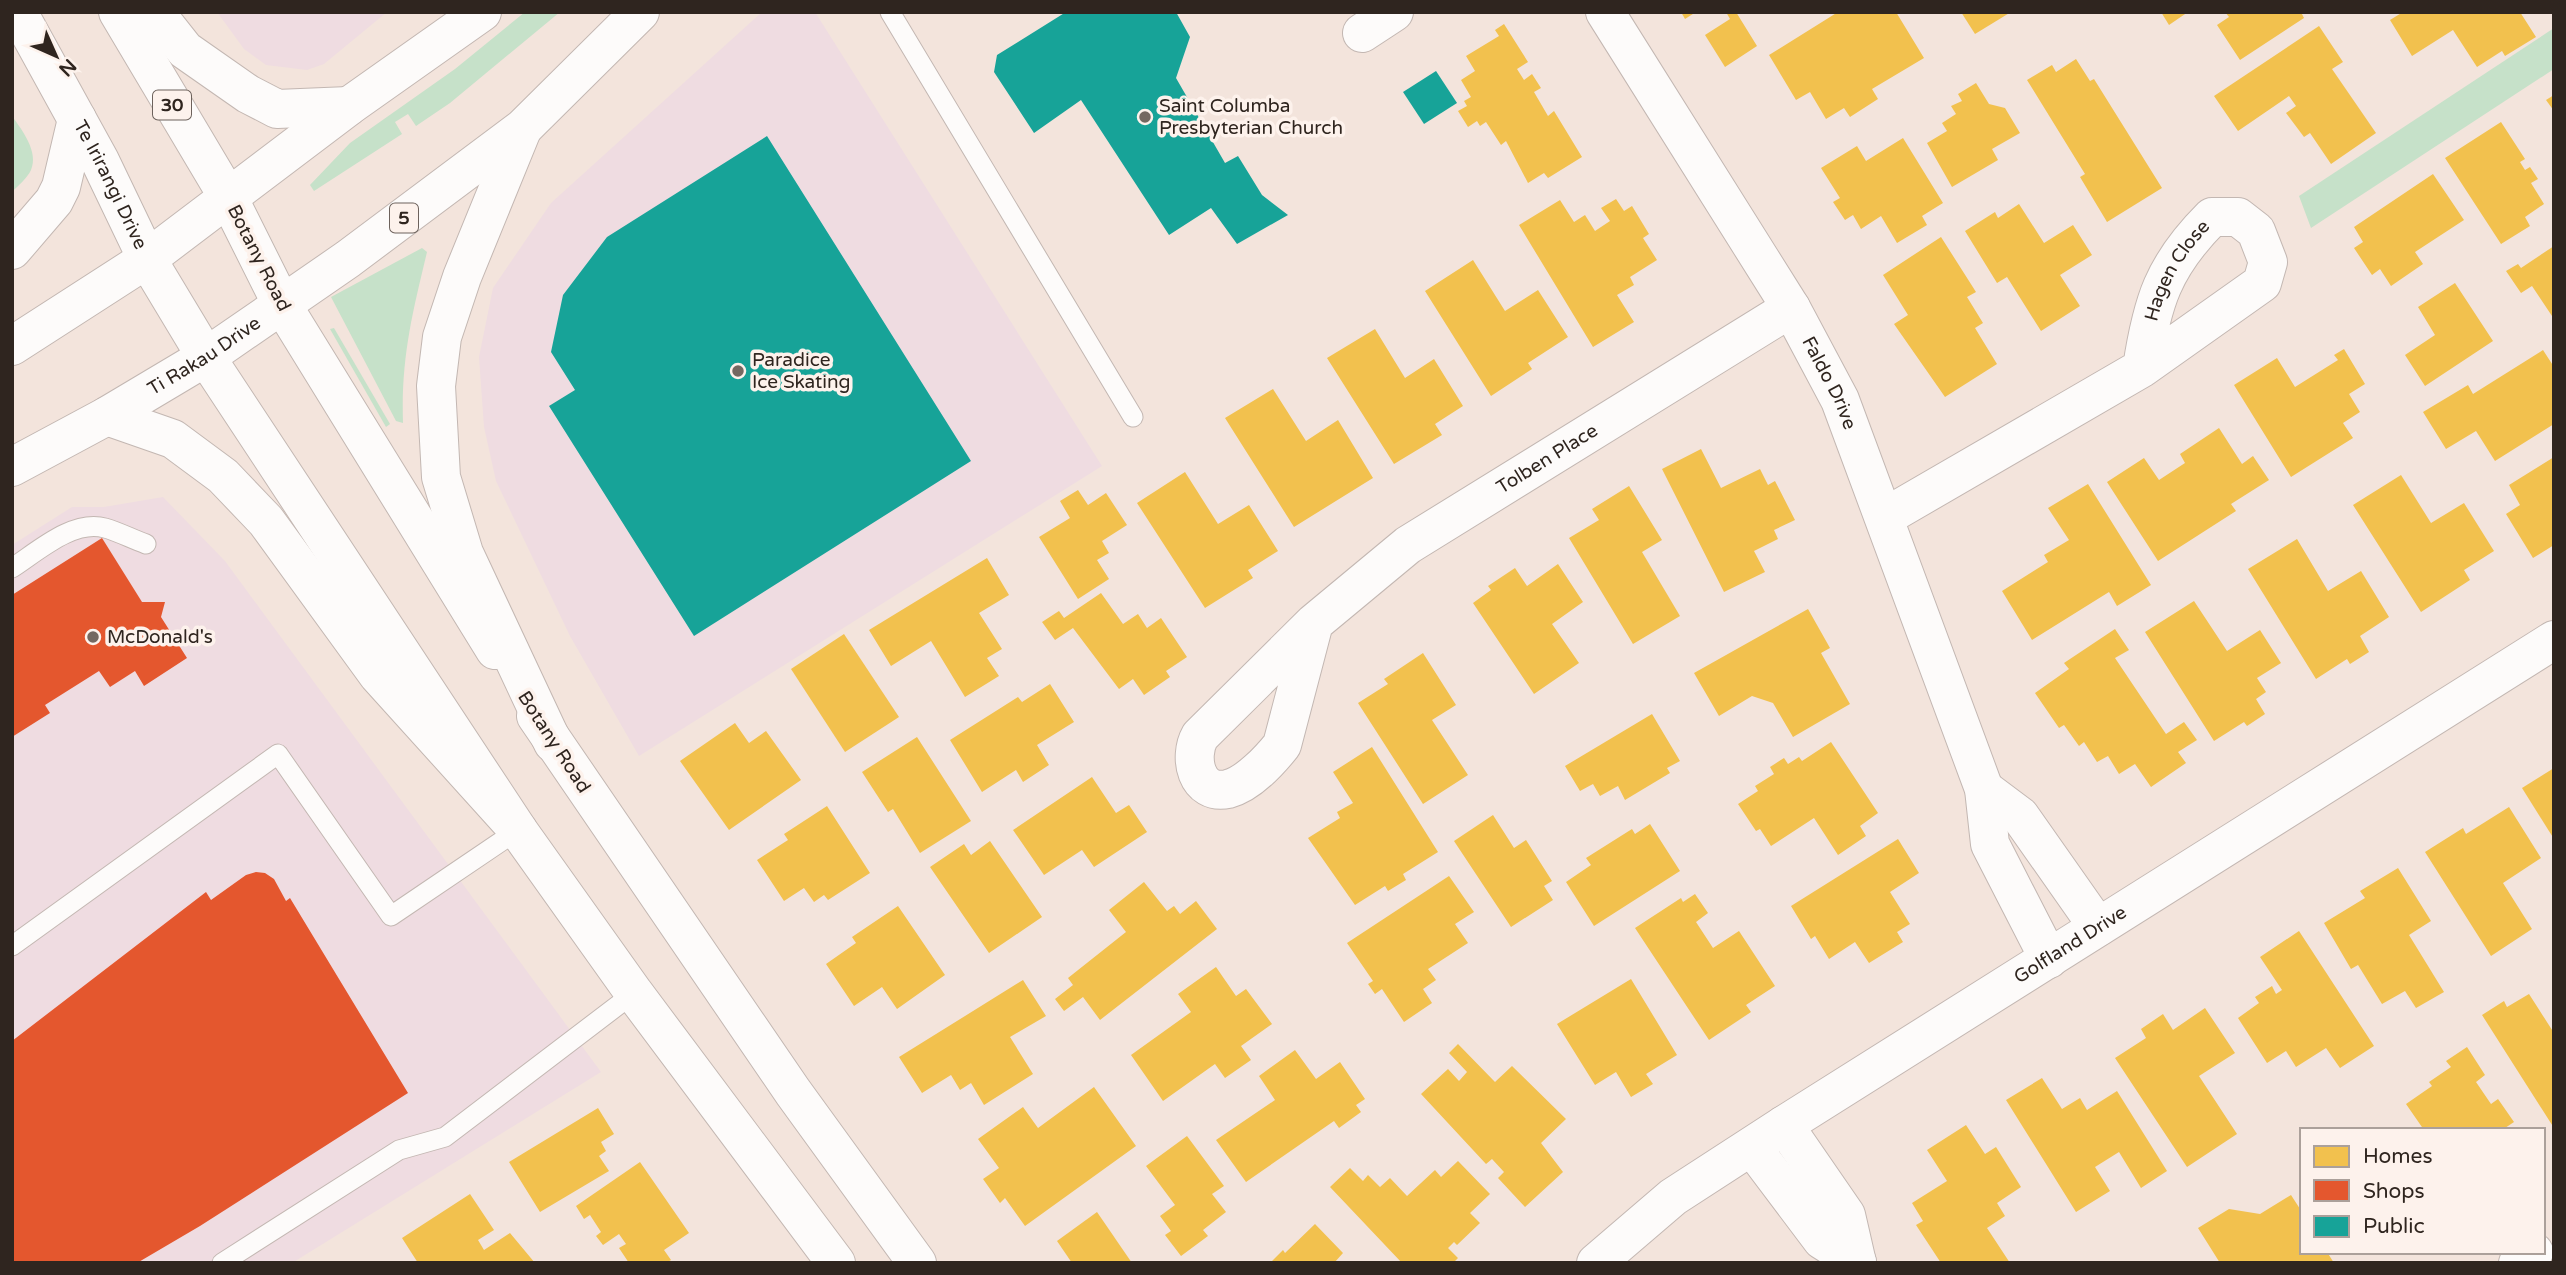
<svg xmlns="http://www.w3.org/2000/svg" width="2566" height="1275" font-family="'Varela Round',sans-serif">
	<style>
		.commercial { fill: #efdce1 }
		.green { fill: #c6e1c9 }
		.homes { fill: #f2c14e }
		.shops { fill: #e4572e }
		.public { fill: #17a398 }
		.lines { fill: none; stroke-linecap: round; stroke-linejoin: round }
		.lane-casing { stroke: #c3b7b2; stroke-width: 21 }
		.street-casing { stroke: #c3b7b2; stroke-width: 40 }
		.secondary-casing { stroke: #c3b7b2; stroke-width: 40 }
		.primary-casing { stroke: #c3b7b2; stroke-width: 40 }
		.lane { stroke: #fdfbfa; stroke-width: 19 }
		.street { stroke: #fdfbfa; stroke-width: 38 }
		.secondary { stroke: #fdfbfa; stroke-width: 38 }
		.primary { stroke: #fdfbfa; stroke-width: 38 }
		.poi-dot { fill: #746861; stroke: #fdf2ec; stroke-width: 2.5 }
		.labels { text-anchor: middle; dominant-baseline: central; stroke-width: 7; stroke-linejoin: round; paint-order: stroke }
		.shield { fill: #fdf2ec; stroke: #6d625c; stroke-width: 2 }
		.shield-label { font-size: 18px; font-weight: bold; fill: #2f251f }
		.poi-label { font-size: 19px; fill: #2f251f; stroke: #fdf2ec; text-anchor: start }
		.street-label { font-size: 19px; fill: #2f251f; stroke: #fdf2ec }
	</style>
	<rect width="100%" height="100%" fill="#f3e4dc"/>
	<g class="commercial">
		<polygon points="217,12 387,12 324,64 307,70 266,65 244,49"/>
		<polygon points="762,12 815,12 1102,466 639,756 570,636 496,481 484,427 479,357 493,288 551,203"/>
		<polygon points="163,497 225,561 601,1072 292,1263 12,1263 12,545 72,507 104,507"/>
	</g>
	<g class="green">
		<polygon points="525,12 560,12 450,103 416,126 408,114 395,122 402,134 314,191 310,185 350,143 455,69"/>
		<polygon points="2554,28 2554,69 2311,228 2299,196"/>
		<path d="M12,116c10,14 27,36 19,54 -3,7 -13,16 -19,22z"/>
		<path d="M422,248l5,4c-15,63 -26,106 -24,171l-7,-2 -65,-124z"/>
		<polygon points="334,328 390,424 386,427 330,329"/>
	</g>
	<g class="homes">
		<polygon points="1681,12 1696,12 1685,19"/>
		<polygon points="1726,12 1736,12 1757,46 1725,67 1705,35 1730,19"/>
		<polygon points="1838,12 1896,12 1924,58 1872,89 1878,99 1850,117 1844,108 1826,119 1810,92 1796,100 1769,55"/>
		<polygon points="1961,12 2011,12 1975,34"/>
		<polygon points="2161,12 2188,12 2169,25"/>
		<polygon points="2225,12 2301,12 2304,18 2240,60 2217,25 2229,17"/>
		<polygon points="2403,12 2520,12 2536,37 2505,56 2502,51 2477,67 2453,30 2412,56 2390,20"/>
		<polygon points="1504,24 1528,62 1517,69 1524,80 1532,74 1541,88 1534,92 1548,116 1554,111 1582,157 1548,178 1544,173 1528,183 1506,141 1501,145 1486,122 1480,126 1477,121 1468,127 1458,111 1467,106 1464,101 1471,97 1461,80 1475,71 1466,56 1499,36 1495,30"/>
		<polygon points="2319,26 2343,62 2332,69 2376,133 2331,164 2310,133 2304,137 2286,113 2296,106 2289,96 2238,131 2214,96"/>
		<polygon points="2076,59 2090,81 2094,79 2162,188 2107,222 2080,177 2085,174 2027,80 2052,65 2056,72"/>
		<polygon points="1976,83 1989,104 2005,108 2020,133 1992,149 1998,160 1952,187 1927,143 1947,131 1942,123 1956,114 1951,106 1962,101 1958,94"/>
		<polygon points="2554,95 2554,111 2546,100"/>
		<polygon points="2501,122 2525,159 2520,162 2525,170 2530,167 2538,179 2531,183 2544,204 2525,217 2530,226 2501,244 2445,158"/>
		<polygon points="1903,138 1943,203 1922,216 1927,225 1897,243 1881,216 1861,229 1853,215 1845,220 1833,202 1840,198 1821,168 1857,146 1866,161"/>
		<polygon points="2433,174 2464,220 2415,252 2423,264 2391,286 2380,269 2372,275 2354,248 2363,242 2354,227"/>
		<polygon points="1616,199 1624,211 1632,206 1649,234 1643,238 1657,260 1630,277 1634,285 1617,295 1634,322 1593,347 1519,225 1560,200 1574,222 1585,215 1595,231 1610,221 1601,208"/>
		<polygon points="2019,204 2044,243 2073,225 2092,255 2060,275 2080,306 2041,331 2007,277 1997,283 1965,231 1995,212 1998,218"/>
		<polygon points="1941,237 1976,292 1967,297 1983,323 1975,328 1997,364 1945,397 1894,324 1908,315 1883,275"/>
		<polygon points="2554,246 2554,319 2532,286 2521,293 2506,271 2518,264 2521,268"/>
		<polygon points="1473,260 1505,311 1538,290 1568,337 1528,363 1532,369 1491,396 1425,291"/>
		<polygon points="2455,283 2493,341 2425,386 2405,355 2435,335 2418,307"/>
		<polygon points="1375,329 1405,378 1434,359 1463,406 1435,424 1442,435 1394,464 1327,358"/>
		<polygon points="2344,349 2365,384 2349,394 2360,412 2343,423 2353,438 2291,477 2234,385 2277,358 2295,387 2338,360 2334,355"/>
		<polygon points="2543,350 2554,367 2554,424 2495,461 2476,431 2446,449 2423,412 2468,385 2473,394"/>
		<polygon points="1273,389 1306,441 1338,420 1373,478 1294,527 1225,418"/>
		<polygon points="2219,428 2242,464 2253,456 2269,480 2231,504 2236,511 2158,561 2107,482 2144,458 2159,480 2185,463 2180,454"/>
		<polygon points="1701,449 1721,488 1760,469 1768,485 1775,481 1795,520 1774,530 1778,539 1754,551 1765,572 1724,592 1662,469"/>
		<polygon points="2554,457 2554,545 2533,558 2506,514 2520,505 2509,485"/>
		<polygon points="1185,472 1218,524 1249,505 1278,551 1248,570 1253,578 1205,608 1137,503"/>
		<polygon points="2401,475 2431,523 2464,503 2494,551 2464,570 2470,580 2421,612 2353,505"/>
		<polygon points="2088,484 2151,585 2117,606 2109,592 2032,640 2002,591 2048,562 2044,555 2069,540 2048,508"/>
		<polygon points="1629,486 1662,540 1642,552 1680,616 1633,644 1569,538 1599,520 1592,509"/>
		<polygon points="1078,490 1088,505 1106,493 1127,525 1102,541 1109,553 1097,560 1109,579 1078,599 1039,537 1070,518 1060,501"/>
		<polygon points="2297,539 2328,591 2361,571 2389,617 2360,636 2369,652 2350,664 2347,659 2316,679 2248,569"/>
		<polygon points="987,558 1009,595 979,613 1002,649 987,658 999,676 965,697 931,641 891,666 869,630"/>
		<polygon points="1558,564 1583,602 1552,624 1579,663 1534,694 1473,603 1491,590 1488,586 1515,568 1527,586"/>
		<polygon points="1101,593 1123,624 1138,614 1147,628 1161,618 1187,657 1166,671 1170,677 1144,695 1133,679 1119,689 1073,628 1055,640 1042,622 1059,611 1064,618"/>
		<polygon points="2194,601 2227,651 2260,630 2281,663 2257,678 2266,692 2256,699 2265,714 2247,726 2244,722 2214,741 2145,632"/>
		<polygon points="1808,609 1830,648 1821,653 1850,704 1793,737 1773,703 1752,696 1719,716 1694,673"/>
		<polygon points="2115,629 2129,650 2115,658 2166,734 2184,722 2197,740 2178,752 2186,763 2151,787 2135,764 2119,774 2108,756 2097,762 2084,742 2079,746 2064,725 2059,728 2035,693 2069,669 2064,663"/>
		<polygon points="844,634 899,717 845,752 791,669"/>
		<polygon points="1423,653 1456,705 1432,720 1468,775 1423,804 1358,703 1388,684 1384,679"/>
		<polygon points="1050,684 1074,722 1037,745 1049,765 1023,782 1016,770 982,792 950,740 1018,697 1022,702"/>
		<polygon points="1652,714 1680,761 1667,768 1670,773 1625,800 1618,786 1600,796 1593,784 1580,791 1565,766"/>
		<polygon points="735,723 749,743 766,731 801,780 729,830 680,761"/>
		<polygon points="917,737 971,821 920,853 893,809 888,812 862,772"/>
		<polygon points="1831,742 1878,813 1860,826 1866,836 1838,855 1814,818 1771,846 1760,829 1756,831 1738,804 1758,791 1755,786 1774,774 1770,767 1784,758 1788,764 1799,757 1802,761"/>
		<polygon points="1372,747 1438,852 1403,874 1406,880 1388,891 1385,886 1355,905 1308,838 1340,818 1337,812 1353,803 1333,772"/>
		<polygon points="2554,768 2554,839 2522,788"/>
		<polygon points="1092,777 1116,813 1129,805 1147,832 1094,867 1082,850 1044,875 1013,830"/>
		<polygon points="827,806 870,873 828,900 824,895 814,902 804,888 784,901 757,860 788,840 784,834"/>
		<polygon points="2509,807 2541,858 2503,883 2532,929 2491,956 2425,852 2463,828 2466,834"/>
		<polygon points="1493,815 1514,848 1526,840 1552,881 1544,886 1553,900 1511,927 1454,841"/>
		<polygon points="1650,824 1680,871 1594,926 1566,882 1591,865 1586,858 1632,829 1635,834"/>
		<polygon points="1898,839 1919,873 1890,892 1910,924 1897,932 1903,942 1869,963 1855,942 1829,959 1815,936 1811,939 1791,906"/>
		<polygon points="990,841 1042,917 989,953 930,867 964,844 971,855"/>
		<polygon points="2398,868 2431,921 2409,935 2444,992 2416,1008 2405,991 2382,1004 2358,965 2351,969 2324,923 2365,898 2360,891"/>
		<polygon points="1449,876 1474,912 1455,924 1468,943 1428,969 1436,980 1423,989 1432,1003 1404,1022 1382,989 1375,994 1368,984 1373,981 1347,943"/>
		<polygon points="1144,882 1167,911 1174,906 1180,914 1196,901 1217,929 1100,1020 1083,997 1064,1011 1055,999 1073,985 1068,978 1126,932 1109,910"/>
		<polygon points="1695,894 1708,913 1696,922 1713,948 1739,931 1775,986 1746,1005 1751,1012 1709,1040 1635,928 1681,898 1683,902"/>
		<polygon points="898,906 945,975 897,1009 882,987 854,1006 826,964 856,943 852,937"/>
		<polygon points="2299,931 2374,1046 2340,1068 2326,1048 2296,1067 2286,1051 2267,1063 2238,1018 2259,1003 2255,997 2272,986 2276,994 2282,990 2260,957"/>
		<polygon points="1216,967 1236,996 1246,989 1272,1024 1241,1046 1251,1060 1225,1078 1215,1064 1163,1101 1131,1055 1191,1012 1178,994"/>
		<polygon points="1631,979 1677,1055 1646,1074 1653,1084 1631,1097 1616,1072 1595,1085 1557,1024"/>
		<polygon points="1023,980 1046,1016 1010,1037 1033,1074 984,1105 971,1083 960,1090 951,1075 922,1093 899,1057"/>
		<polygon points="2529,994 2554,1033 2554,1128 2482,1015 2504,1001 2507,1007"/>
		<polygon points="2205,1008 2235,1053 2199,1076 2237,1134 2187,1167 2115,1058 2146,1038 2141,1029 2163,1014 2173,1030"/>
		<polygon points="1458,1044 1495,1082 1512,1066 1566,1119 1541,1143 1563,1172 1525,1207 1498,1178 1504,1172 1492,1159 1486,1164 1421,1094 1448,1069 1459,1081 1467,1072 1449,1053"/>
		<polygon points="2467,1047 2485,1075 2476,1082 2491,1104 2498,1099 2514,1122 2502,1130 2424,1130 2406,1104 2432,1086 2429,1082 2451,1067 2446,1061"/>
		<polygon points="1295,1050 1316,1079 1340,1062 1365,1099 1356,1105 1361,1112 1339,1128 1334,1121 1246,1182 1216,1140 1275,1100 1259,1076"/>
		<polygon points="2042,1078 2062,1109 2080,1098 2087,1110 2117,1091 2167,1171 2141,1188 2119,1152 2095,1167 2110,1191 2076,1212 2006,1100"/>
		<polygon points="1094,1087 1136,1146 1025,1226 1005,1198 1000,1203 983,1179 999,1168 978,1139 1023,1107 1038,1128"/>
		<polygon points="598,1108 614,1134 601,1142 606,1151 599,1156 609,1171 540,1212 509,1162"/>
		<polygon points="1966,1125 1985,1154 1996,1147 2021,1187 1997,1203 2005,1216 1987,1228 2010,1263 1941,1263 1916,1225 1923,1221 1912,1203 1947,1181 1927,1150"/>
		<polygon points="1187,1136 1224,1186 1212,1194 1226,1212 1203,1230 1208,1236 1181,1256 1165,1235 1171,1231 1160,1216 1175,1205 1146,1166"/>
		<polygon points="1458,1161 1490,1194 1470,1213 1480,1223 1457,1245 1454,1242 1448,1248 1458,1258 1453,1263 1402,1263 1330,1187 1350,1168 1363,1181 1368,1175 1380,1187 1390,1178 1407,1196 1435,1170 1441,1177"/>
		<polygon points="640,1162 689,1233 664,1250 671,1260 666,1263 629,1263 619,1248 626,1244 619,1234 603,1245 596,1236 601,1232 590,1215 584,1219 576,1206"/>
		<polygon points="470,1194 494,1230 478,1240 484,1250 510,1233 535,1263 418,1263 402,1238"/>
		<polygon points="2291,1195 2302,1212 2302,1252 2327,1252 2334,1263 2220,1263 2198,1228 2229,1209 2260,1214"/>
		<polygon points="1097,1212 1132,1263 1072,1263 1057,1241"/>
		<polygon points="1315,1224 1343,1253 1334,1263 1270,1263 1283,1250 1285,1253"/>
	</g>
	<g class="shops">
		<polygon points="102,538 142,602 165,602 161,617 187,658 144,686 135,671 110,687 99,671 45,705 50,713 12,737 12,595"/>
		<polygon points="256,872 265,873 274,879 286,901 290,898 408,1093 200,1226 137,1263 12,1263 12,1041 206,892 211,900 246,875"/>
	</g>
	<g class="public">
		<polygon points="1066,12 1176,12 1190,37 1176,78 1225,163 1238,156 1262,195 1288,215 1237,244 1211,208 1169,235 1081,100 1034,133 994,72 997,55"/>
		<polygon points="1436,71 1457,103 1424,124 1403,92"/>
		<polygon points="767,136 971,461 694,636 549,406 575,390 551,352 563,295 607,237"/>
	</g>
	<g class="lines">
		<g class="lane-casing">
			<g id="lane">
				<polyline points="890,12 1133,417"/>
				<path d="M12,568c25,-16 61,-49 93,-40 14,4 27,11 41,16"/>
				<polyline points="12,946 278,754 391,916 518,830"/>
				<polyline points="222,1263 399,1150 445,1137 634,993"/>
			</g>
		</g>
		<g class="street-casing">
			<g id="street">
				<path id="s1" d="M1605,12l186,296 49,92 144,389 6,55 59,115"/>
				<polyline points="1362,33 1394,12"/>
				<path id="s2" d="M1885,517l257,-149c10,-66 21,-102 70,-151h26l18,14 12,31 -6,21 -120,85"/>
				<path id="s3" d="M1314,623l-114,113c-12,21 -4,60 28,53 20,-5 42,-29 54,-44l32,-122 94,-78 383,-237"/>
				<polyline points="1984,789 2020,816 2098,927"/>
				<polyline points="1784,1125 1846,1215 1857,1263"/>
				<polyline points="1752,1147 1822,1240 1857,1262"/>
				<polyline points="2518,1263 2534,1252"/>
			</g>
		</g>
		<g class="secondary-casing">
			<g id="secondary">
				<polyline points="281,303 495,650"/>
				<polyline points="206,357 518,830 634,993 836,1263"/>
				<polyline points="536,716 793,1092 917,1263"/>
				<path id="s4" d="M1596,1263l77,-66 111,-72 770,-485"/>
			</g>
		</g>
		<g class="primary-casing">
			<g id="primary">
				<path id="s5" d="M18,12l82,149 47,98 59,98"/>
				<polyline points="118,12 228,197 281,303"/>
				<polyline points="155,12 185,50 248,94 277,109 349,106"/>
				<polyline points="522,130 462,277 442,337 436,386 441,477 464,553 553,743"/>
				<polyline points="12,250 54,201 61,187 77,119"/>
				<polyline points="12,346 147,259 349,106 482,12"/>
				<polyline points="107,416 173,439 223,476 266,521 378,675 518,830"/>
				<path id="s6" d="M12,467l95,-51 99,-59 142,-98 175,-131 117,-116"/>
			</g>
		</g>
		<use href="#lane" class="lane"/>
		<use href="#street" class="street"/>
		<use href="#secondary" class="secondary"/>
		<use href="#primary" class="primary"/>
	</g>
	<g class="poi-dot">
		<circle cx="1145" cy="117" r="7"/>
		<circle cx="738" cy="371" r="7"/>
		<circle cx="93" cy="637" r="7"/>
	</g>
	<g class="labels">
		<g class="shield">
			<rect x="153" y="90.5" width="38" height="29" rx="5"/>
			<rect x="390" y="203.5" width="28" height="29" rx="5"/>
		</g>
		<g class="shield-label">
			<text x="172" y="105">30</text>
			<text x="404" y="218">5</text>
		</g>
		<g class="poi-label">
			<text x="1159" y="106">Saint Columba<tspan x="1159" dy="22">Presbyterian Church</tspan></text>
			<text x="752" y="360">Paradice<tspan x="752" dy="22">Ice Skating</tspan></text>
			<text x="107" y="637">McDonald's</text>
		</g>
		<g class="street-label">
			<text stroke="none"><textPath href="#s5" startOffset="196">Te Irirangi Drive</textPath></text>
			<text transform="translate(259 258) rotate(63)">Botany Road</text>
			<text stroke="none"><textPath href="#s2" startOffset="402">Hagen Close</textPath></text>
			<text stroke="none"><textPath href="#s6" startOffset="222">Ti Rakau Drive</textPath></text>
			<text stroke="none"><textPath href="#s1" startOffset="434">Faldo Drive</textPath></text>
			<text stroke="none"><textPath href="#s3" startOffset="719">Tolben Place</textPath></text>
			<text transform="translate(554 742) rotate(57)">Botany Road</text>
			<text stroke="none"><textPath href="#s4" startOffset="572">Golfland Drive</textPath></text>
		</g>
	</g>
	<rect width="2566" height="1275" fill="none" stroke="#2f251f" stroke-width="28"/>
	<rect x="2300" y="1128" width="245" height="126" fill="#fdf2ec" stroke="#aba09a" stroke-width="2"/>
	<rect x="2314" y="1146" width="35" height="21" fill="#f2c14e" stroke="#aba09a" stroke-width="2"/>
	<text x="2363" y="1163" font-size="21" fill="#2f251f">Homes</text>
	<rect x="2314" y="1180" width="35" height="21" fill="#e4572e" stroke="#aba09a" stroke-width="2"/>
	<text x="2363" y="1198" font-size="21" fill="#2f251f">Shops</text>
	<rect x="2314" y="1216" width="35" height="21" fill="#17a398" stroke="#aba09a" stroke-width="2"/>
	<text x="2363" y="1233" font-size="21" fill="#2f251f">Public</text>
	<g transform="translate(56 56) rotate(135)" stroke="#fdf2ec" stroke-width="5" paint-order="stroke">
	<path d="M0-5L12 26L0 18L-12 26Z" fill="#2f251f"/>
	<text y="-10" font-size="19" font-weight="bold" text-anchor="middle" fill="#2f251f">N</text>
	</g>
</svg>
